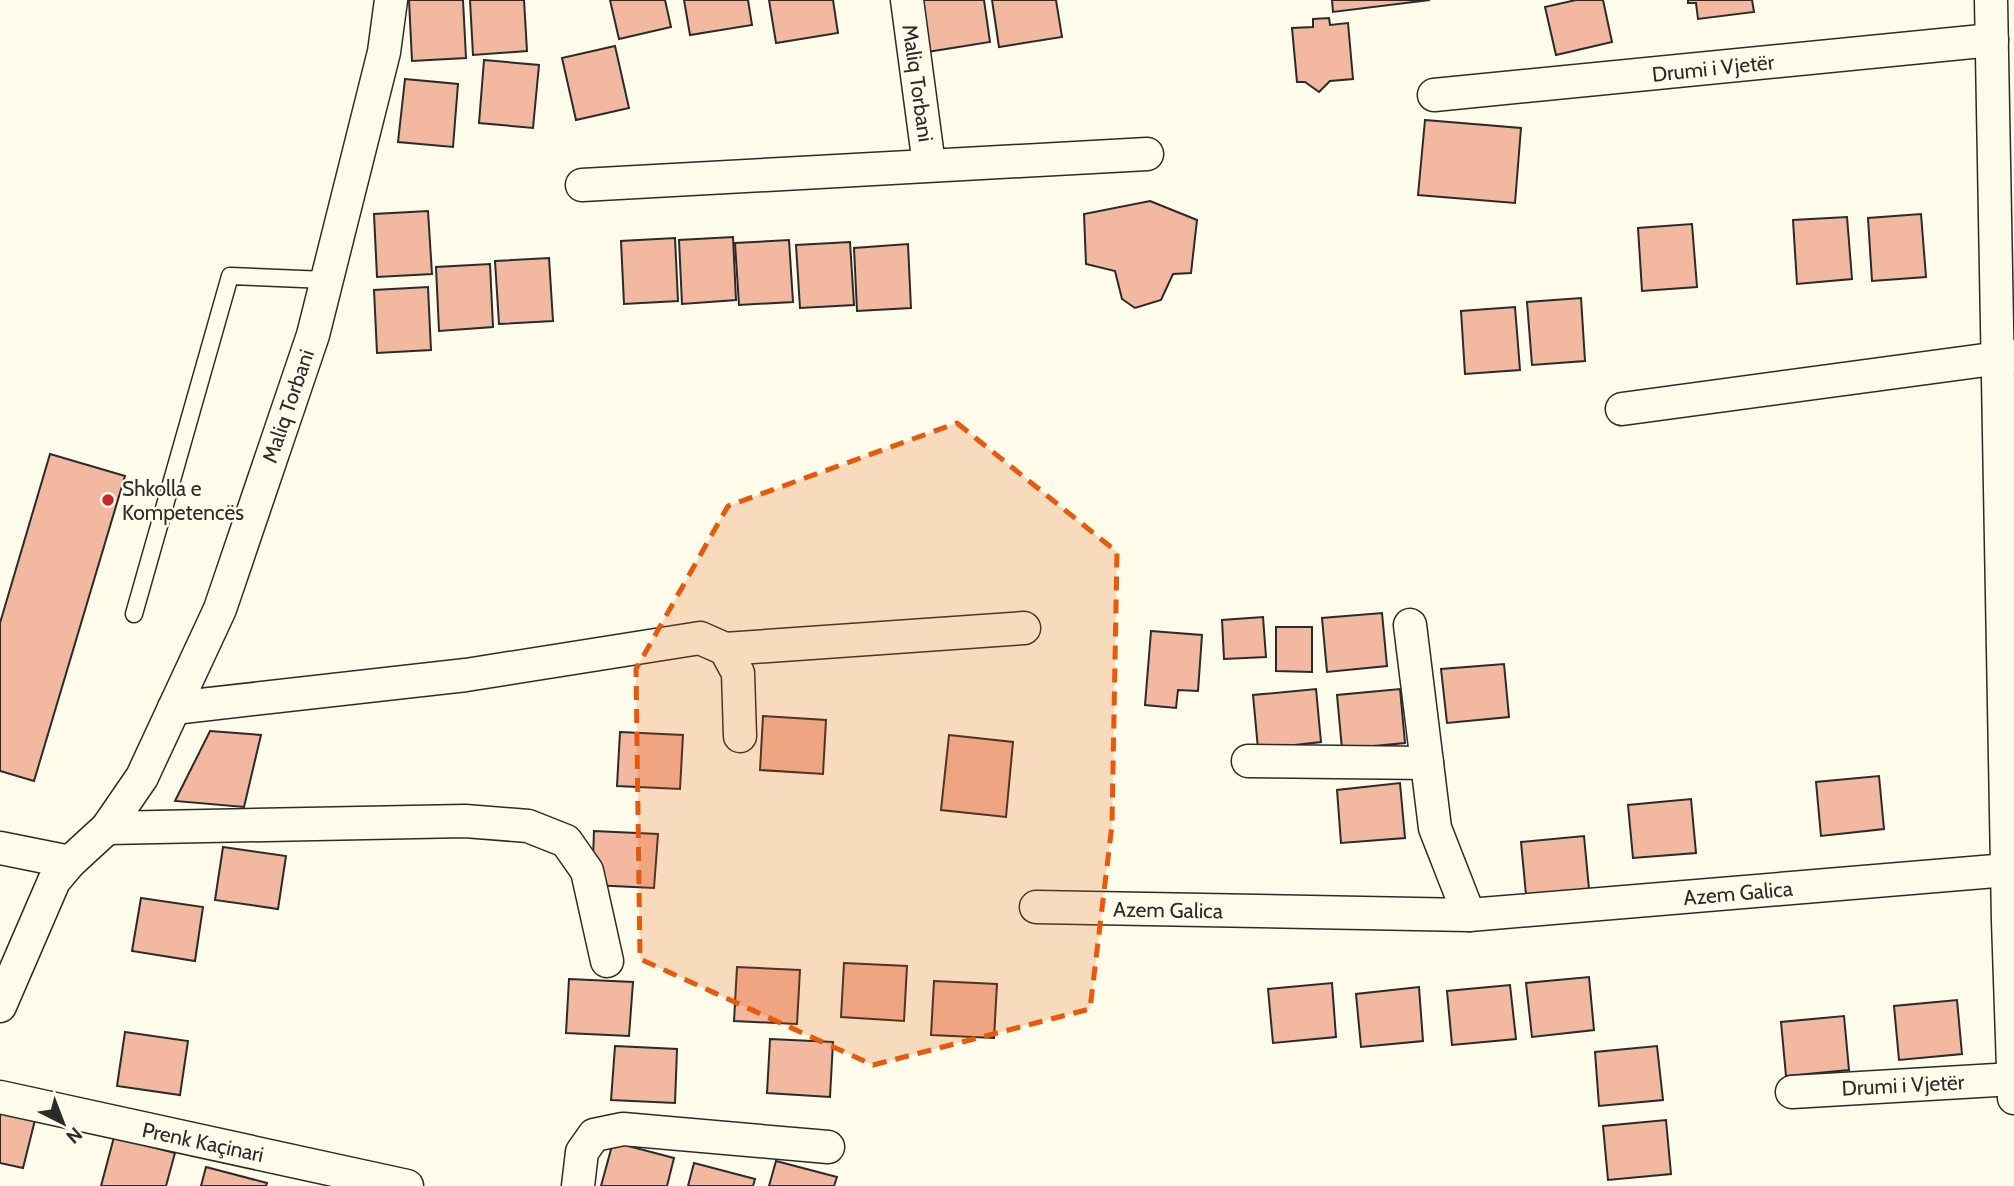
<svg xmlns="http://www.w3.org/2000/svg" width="2014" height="1186" font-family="Cabin,sans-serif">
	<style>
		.building { fill: #f2b8a0; stroke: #2b2b2b; stroke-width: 2 }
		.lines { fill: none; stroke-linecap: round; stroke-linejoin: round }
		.lane-casing { stroke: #2b2b2b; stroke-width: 19 }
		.street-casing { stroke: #2b2b2b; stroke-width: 35 }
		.lane { stroke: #fdfbea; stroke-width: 16 }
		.street { stroke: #fdfbea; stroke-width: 32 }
		.marked { fill: #e8590c; fill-opacity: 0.2; stroke: #e8590c; stroke-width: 5; stroke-dasharray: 14 9; stroke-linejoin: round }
		.poi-dot { fill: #c62828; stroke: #fdfbea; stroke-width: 2.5 }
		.labels { text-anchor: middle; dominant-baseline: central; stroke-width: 5; stroke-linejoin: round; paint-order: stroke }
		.street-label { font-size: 21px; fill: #2b2b2b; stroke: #fdfbea }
		.poi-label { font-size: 21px; fill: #2b2b2b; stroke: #fdfbea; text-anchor: start }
	</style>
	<rect width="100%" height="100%" fill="#fdfbea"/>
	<g class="building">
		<polygon points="409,0 463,0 466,58 412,61"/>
		<polygon points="470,0 524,0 527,51 473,55"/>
		<polygon points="610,0 665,0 671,27 619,39"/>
		<polygon points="684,0 748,0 752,25 690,35"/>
		<polygon points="769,0 833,0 838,33 776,43"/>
		<polygon points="920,0 984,0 990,42 927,52"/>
		<polygon points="992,0 1056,0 1062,37 999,47"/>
		<polygon points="1332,0 1430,0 1333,12"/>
		<polygon points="1576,0 1603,0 1612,42 1556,55 1545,7"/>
		<polygon points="1688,0 1752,0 1754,12 1698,19 1696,3 1688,3"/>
		<polygon points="1329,18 1330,25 1348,23 1353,79 1330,81 1319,92 1305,82 1297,82 1292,28 1313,27 1313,19"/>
		<polygon points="615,46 629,108 576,120 562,58"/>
		<polygon points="484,60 539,65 533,128 479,123"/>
		<polygon points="405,79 458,84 453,147 398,142"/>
		<polygon points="1425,120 1521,128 1515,203 1418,195"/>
		<polygon points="1150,201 1197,220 1191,273 1173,274 1161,300 1135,308 1122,299 1115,271 1086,264 1084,214"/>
		<polygon points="428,211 432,274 377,277 374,214"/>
		<polygon points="1921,214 1926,277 1872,281 1868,218"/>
		<polygon points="1847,217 1852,279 1797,284 1793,220"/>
		<polygon points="1692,224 1697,287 1642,291 1638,228"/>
		<polygon points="733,237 736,300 682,304 679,240"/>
		<polygon points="675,238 678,301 624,304 621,241"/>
		<polygon points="789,240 793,302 739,305 735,243"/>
		<polygon points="850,242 854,305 800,308 796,245"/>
		<polygon points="908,244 911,308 857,311 854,248"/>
		<polygon points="549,258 553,321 499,324 495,261"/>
		<polygon points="490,264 493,327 439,331 436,267"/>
		<polygon points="428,287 431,350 377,353 374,290"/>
		<polygon points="1581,298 1585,361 1532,365 1527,302"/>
		<polygon points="1515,307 1520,370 1465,374 1461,311"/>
		<polygon points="50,454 125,476 34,781 0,771 0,623"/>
		<polygon points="1382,613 1387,666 1327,672 1322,618"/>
		<polygon points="1263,617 1266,657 1224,659 1222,620"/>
		<polygon points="1276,627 1312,627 1312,672 1276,671"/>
		<polygon points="1151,631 1202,635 1198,691 1178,690 1176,708 1145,705"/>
		<polygon points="1504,664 1509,717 1447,723 1441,669"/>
		<polygon points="1316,689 1321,742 1258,749 1253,695"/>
		<polygon points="1400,689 1405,743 1342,749 1337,695"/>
		<polygon points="763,716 826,720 823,774 760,770"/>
		<polygon points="210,731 261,735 244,807 175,801"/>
		<polygon points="620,732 683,735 680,789 617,786"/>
		<polygon points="949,735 1013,742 1006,817 941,810"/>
		<polygon points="1879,776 1884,829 1821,836 1816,782"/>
		<polygon points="1400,783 1405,838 1341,843 1337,790"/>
		<polygon points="1691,799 1696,853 1633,858 1628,805"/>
		<polygon points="594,831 658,834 654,888 592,885"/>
		<polygon points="1584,836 1589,889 1526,895 1521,842"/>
		<polygon points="223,847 286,856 278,909 215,900"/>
		<polygon points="141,898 203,907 195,961 132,951"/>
		<polygon points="844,963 907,966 904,1021 841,1017"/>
		<polygon points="737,967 800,970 797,1024 734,1021"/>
		<polygon points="1589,977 1594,1030 1532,1037 1526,983"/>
		<polygon points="569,979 633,982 629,1036 566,1033"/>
		<polygon points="934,981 997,984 994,1038 931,1035"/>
		<polygon points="1332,983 1336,1037 1273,1043 1268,989"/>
		<polygon points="1510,985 1516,1039 1452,1045 1447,991"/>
		<polygon points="1419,987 1423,1041 1361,1047 1356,994"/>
		<polygon points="1957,1000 1962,1054 1899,1060 1894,1006"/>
		<polygon points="1844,1016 1849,1070 1786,1076 1781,1022"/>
		<polygon points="125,1032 188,1041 180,1095 117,1086"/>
		<polygon points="770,1039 833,1042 830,1097 767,1093"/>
		<polygon points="615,1046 677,1049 675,1103 611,1100"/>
		<polygon points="1657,1046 1663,1100 1599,1106 1595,1052"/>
		<polygon points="0,1107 36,1116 23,1168 0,1163"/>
		<polygon points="1666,1120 1671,1174 1608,1180 1603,1126"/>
		<polygon points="114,1137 175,1153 166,1186 101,1186"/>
		<polygon points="613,1142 674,1158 667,1186 601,1186"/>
		<polygon points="776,1161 837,1177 834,1186 769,1186"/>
		<polygon points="694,1163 755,1179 753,1186 688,1186"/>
		<polygon points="206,1167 267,1183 266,1186 201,1186"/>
	</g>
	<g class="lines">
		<g class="lane-casing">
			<polyline id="lane" points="134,614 230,276 326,280"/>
		</g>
		<g class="street-casing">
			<g id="street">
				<polyline points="907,0 929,165"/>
				<polyline points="1991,0 2008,921 2014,1098"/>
				<polyline points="1434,95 1992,40"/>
				<polyline points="582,185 1147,154"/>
				<polyline points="1622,409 2014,356"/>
				<polyline points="1410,625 1435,828 1469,915 2007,870"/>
				<polyline points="725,649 1024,628"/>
				<polyline points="174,708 466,675 700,638 725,649 738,673 740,736"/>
				<polyline points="1248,761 1427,763"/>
				<polyline points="107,828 465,821 528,826 566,841 587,871 607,961"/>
				<polyline points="0,848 70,862"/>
				<polyline points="1036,907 1469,915"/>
				<polyline points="0,1006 54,881 70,862 107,828 142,777 220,609 313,335 384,52 391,0"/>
				<polyline points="1792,1092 2013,1079"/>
				<polyline points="0,1097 407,1186"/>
				<polyline points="578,1186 582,1152 594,1135 623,1129 828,1147"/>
			</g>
		</g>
		<use href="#lane" class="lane"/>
		<use href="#street" class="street"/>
	</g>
	<path class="marked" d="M957,423l160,129 -5,273 -22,184 -217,56 -233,-106 -4,-290 92,-163z"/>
	<circle class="poi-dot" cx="108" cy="500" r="7"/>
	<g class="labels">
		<g class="street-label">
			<text transform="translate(1713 68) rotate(-6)">Drumi i Vjetër</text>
			<text transform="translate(918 83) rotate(82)">Maliq Torbani</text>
			<text transform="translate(288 406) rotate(-71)">Maliq Torbani</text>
			<text transform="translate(1738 893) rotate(-5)">Azem Galica</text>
			<text transform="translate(1168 910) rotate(1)">Azem Galica</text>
			<text transform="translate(1903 1085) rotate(-3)">Drumi i Vjetër</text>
			<text transform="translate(203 1142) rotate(12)">Prenk Kaçinari</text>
		</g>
		<g class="poi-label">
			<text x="122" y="488">Shkolla e<tspan x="122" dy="24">Kompetencës</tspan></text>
		</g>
	</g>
	<g transform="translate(63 1123) rotate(138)" stroke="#fdfbea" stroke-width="5" paint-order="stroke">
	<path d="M0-5L12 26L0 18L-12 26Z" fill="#2b2b2b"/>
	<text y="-10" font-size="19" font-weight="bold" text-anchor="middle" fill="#2b2b2b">N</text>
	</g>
</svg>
